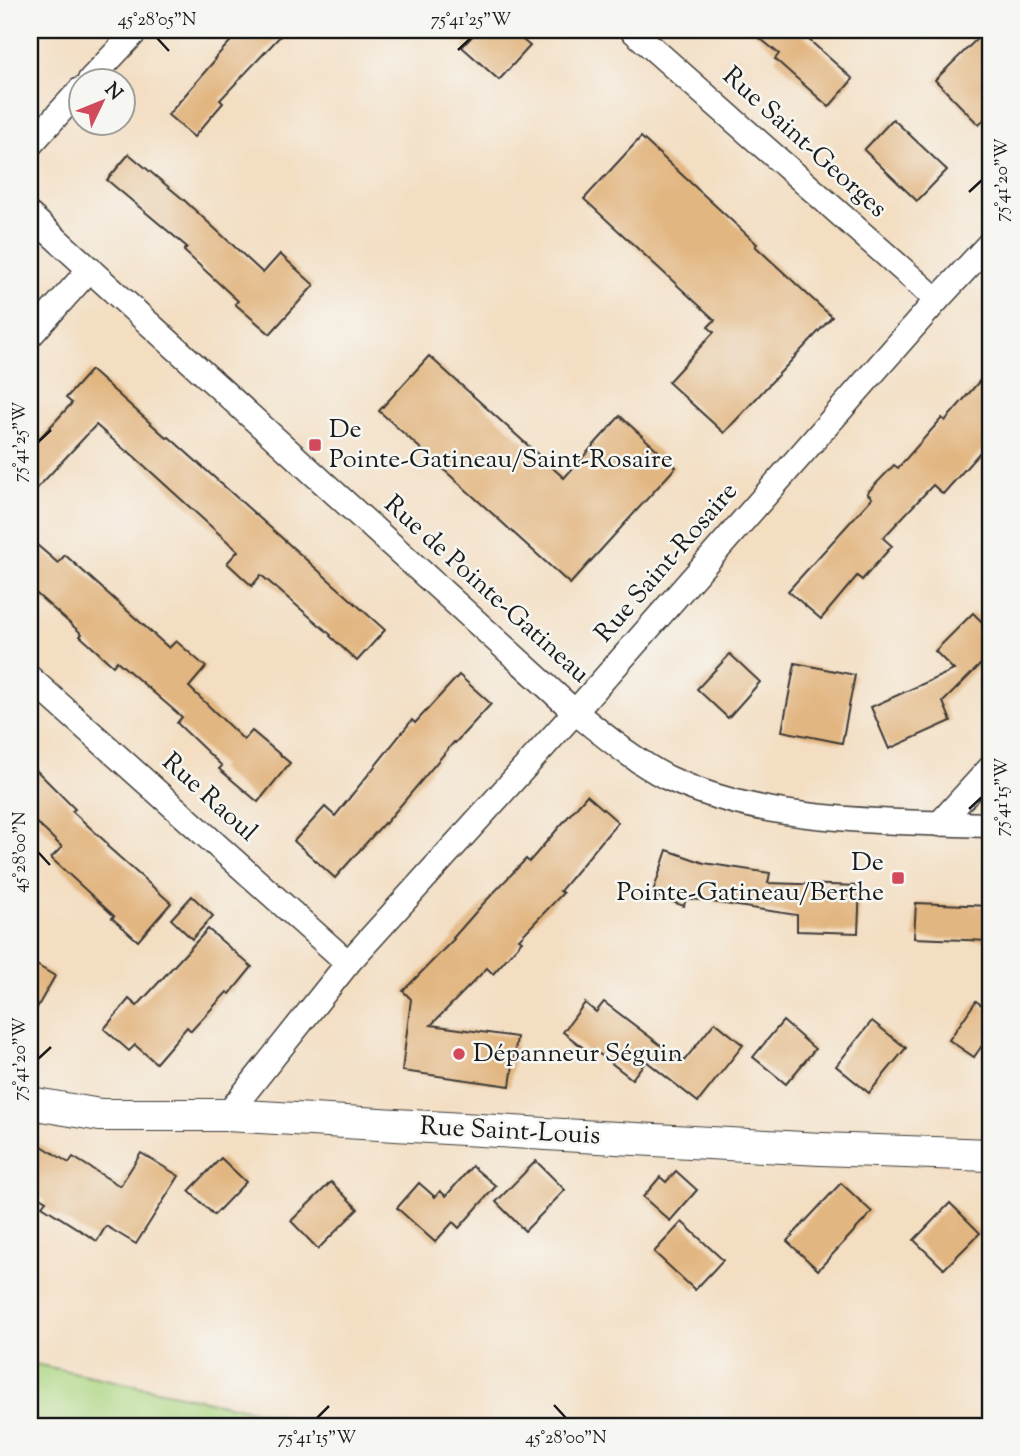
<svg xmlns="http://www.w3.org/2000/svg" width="1020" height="1456" font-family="'Sorts Mill Goudy',serif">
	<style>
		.green { fill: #add682; stroke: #64794f; stroke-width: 2 }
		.building { fill: #e2b681 }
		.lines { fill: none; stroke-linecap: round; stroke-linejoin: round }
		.minor-casing { stroke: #3c3935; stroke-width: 27 }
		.tertiary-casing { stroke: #3c3935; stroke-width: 34 }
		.minor { stroke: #fff; stroke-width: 24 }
		.tertiary { stroke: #fff; stroke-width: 32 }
		.ticks { fill: none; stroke: #1c1c1c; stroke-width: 2.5 }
		.poi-dot { fill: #d1495b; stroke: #f6f6f2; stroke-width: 2.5 }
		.labels { text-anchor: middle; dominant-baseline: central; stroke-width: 5; stroke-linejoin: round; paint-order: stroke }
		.street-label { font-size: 26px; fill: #1c1c1c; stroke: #f6f6f2 }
		.poi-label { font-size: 26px; fill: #1c1c1c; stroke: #f6f6f2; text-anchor: start }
		.neatline { fill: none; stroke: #1c1c1c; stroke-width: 2.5 }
		.ticks-label { font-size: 18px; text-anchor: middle; fill: #1c1c1c }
	</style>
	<rect width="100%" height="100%" fill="#f6f6f2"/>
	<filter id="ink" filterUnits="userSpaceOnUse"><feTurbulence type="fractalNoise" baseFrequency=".0143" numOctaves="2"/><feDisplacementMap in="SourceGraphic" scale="14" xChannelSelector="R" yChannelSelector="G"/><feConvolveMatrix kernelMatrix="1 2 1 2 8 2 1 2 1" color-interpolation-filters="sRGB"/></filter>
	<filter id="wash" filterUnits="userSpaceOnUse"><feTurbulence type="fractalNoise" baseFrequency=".00686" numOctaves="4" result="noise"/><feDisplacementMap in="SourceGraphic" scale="28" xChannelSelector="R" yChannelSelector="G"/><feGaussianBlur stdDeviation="1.57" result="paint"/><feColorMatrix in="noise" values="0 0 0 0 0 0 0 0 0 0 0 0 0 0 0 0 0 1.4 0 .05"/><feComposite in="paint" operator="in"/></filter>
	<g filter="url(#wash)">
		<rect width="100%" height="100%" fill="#f3dec2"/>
		<polygon class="green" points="30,1363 326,1426 30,1426"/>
		<g id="blocks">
			<g class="building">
				<polygon points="241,30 286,30 220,100 223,103 194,137 168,115 215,60 214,59"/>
				<polygon points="478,30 511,30 530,46 499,80 462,47"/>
				<polygon points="750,30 798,30 853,79 829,107 775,59 779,54"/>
				<polygon points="986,30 990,30 990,113 979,125 935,80"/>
				<polygon points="893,119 947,170 917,201 864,150"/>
				<polygon points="641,137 757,244 755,246 832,317 724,433 668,382 714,332 708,327 715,320 584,199"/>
				<polygon points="129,154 184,200 263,273 280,254 314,285 270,334 235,304 238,301 184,251 187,247 107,180"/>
				<polygon points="429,356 564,478 620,416 676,467 570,584 379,411"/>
				<polygon points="990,369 990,441 943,494 933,485 883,538 892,546 862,580 857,576 821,619 788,591 872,498 867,493 894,465 898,468 942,418 945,421"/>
				<polygon points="91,370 167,438 169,437 385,630 357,661 330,636 331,635 261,575 252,586 227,563 238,551 128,451 127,452 96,425 30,496 30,449 72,403 66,398"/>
				<polygon points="30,539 58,563 65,555 169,648 176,641 206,667 189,687 244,740 252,731 290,763 258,802 219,769 222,766 177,723 182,717 117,661 113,666 80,636 82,634 30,588"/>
				<polygon points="973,613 990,630 990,655 943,702 951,721 889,749 871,707 954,670 935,651"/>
				<polygon points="730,654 760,682 728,718 697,689"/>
				<polygon points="795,663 855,675 842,743 782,731"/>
				<polygon points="459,675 491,704 455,743 454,742 385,824 384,823 335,878 294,841 325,807 335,816 412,720 415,723"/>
				<polygon points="30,764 75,809 72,811 108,844 107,846 171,903 138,941 112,918 114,916 51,858 62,847 30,816"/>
				<polygon points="587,795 618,822 560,891 563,893 519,939 522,941 493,974 487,968 431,1025 517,1037 510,1086 402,1071 411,999 403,991 454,939 453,938 482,905 526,859 529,862"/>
				<polygon points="667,850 704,863 770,873 768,883 860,886 858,933 797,931 797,915 686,898 684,906 652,895"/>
				<polygon points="192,896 213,916 192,939 171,919"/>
				<polygon points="916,903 990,906 990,941 914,938"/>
				<polygon points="208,929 252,967 230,994 227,992 191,1031 187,1027 156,1063 135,1045 129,1051 104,1029 129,999 137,1006"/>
				<polygon points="30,961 55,976 30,1020"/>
				<polygon points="976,1001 990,1011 990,1034 974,1057 949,1040"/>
				<polygon points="604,1002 683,1062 715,1022 743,1045 698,1102 646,1061 632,1079 593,1049 590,1053 563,1032 585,1003 596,1012"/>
				<polygon points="783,1021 815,1049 786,1084 753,1057"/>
				<polygon points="872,1021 906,1048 869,1093 836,1066"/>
				<polygon points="37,1143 69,1163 73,1157 120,1186 141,1153 179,1176 136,1244 106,1226 97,1241 42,1206 46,1201 30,1191 30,1155"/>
				<polygon points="221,1158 246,1182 214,1215 189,1191"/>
				<polygon points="536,1161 565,1190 525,1231 496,1202"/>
				<polygon points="472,1166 496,1186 459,1228 453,1222 435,1242 397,1208 419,1183 435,1197 440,1191 446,1196"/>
				<polygon points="676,1171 697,1190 670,1221 643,1197 660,1177 666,1182"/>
				<polygon points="331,1182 358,1209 318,1249 291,1221"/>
				<polygon points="841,1183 872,1212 818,1270 787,1241"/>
				<polygon points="950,1203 980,1233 944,1269 914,1240"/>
				<polygon points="682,1222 723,1260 695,1290 654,1252"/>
			</g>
		</g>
	</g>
	<g filter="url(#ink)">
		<use href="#blocks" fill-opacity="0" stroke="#3c3935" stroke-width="2"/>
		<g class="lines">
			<g class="minor-casing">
				<g id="minor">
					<polyline points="632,30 937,300"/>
					<polyline points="90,80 137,30"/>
					<polyline points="30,145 80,90"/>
					<path d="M30,215l545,497c29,23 58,48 91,65 68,32 139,40 212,44 38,2 75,3 112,4"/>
					<polyline points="30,336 90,269"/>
					<polyline points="30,678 348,963"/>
					<polyline points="939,824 990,768"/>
					<polyline points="227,1115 348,963 575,712 937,300 990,243"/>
				</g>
			</g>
			<g class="tertiary-casing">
				<polyline id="tertiary" points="30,1103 100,1115 227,1115 580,1136 821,1149 990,1155"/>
			</g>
			<use href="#minor" class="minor"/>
			<use href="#tertiary" class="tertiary"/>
		</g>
	</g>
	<path class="ticks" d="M157,38l12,13M458,50l13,-12M969,192l13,-12M38,442l13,-12M969,809l13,-12M38,852l12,13M38,1059l13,-12M554,1405l12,13M317,1418l12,-12"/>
	<g class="poi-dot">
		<rect x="308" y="438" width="14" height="14" rx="3.5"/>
		<rect x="891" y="871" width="14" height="14" rx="3.5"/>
		<circle cx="459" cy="1054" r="7"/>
	</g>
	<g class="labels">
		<g class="street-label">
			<text transform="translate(804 143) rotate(42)">Rue Saint-Georges</text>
			<text transform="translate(667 563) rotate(-49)">Rue Saint-Rosaire</text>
			<text transform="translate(486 590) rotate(42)">Rue de Pointe-Gatineau</text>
			<text transform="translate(209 798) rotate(42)">Rue Raoul</text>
			<text transform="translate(510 1132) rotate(3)">Rue Saint-Louis</text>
		</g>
		<g class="poi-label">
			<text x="329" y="430">De<tspan x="329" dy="30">Pointe-Gatineau/Saint-Rosaire</tspan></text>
			<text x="884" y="863" text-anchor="end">De<tspan x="884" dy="30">Pointe-Gatineau/Berthe</tspan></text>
			<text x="473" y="1054">Dépanneur Séguin</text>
		</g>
	</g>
	<rect width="1020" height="1456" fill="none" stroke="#f6f6f2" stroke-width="77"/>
	<g transform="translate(102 102) rotate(47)"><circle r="33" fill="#f6f6f2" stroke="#9f9f9c" stroke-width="2"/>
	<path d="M0-5L12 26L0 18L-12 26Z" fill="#d1495b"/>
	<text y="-10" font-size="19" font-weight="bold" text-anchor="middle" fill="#1c1c1c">N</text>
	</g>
	<rect x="38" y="38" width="944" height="1380" class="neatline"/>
	<g class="ticks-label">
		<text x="157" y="25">45°28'05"N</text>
		<text x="471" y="25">75°41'25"W</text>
		<text transform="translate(1001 180) rotate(-90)" y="6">75°41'20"W</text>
		<text transform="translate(19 442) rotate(-90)" y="6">75°41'25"W</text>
		<text transform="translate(1001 797) rotate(-90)" y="6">75°41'15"W</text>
		<text transform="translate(19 852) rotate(-90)" y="6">45°28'00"N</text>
		<text transform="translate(19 1059) rotate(-90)" y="6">75°41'20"W</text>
		<text x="317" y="1443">75°41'15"W</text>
		<text x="566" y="1443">45°28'00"N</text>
	</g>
</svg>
